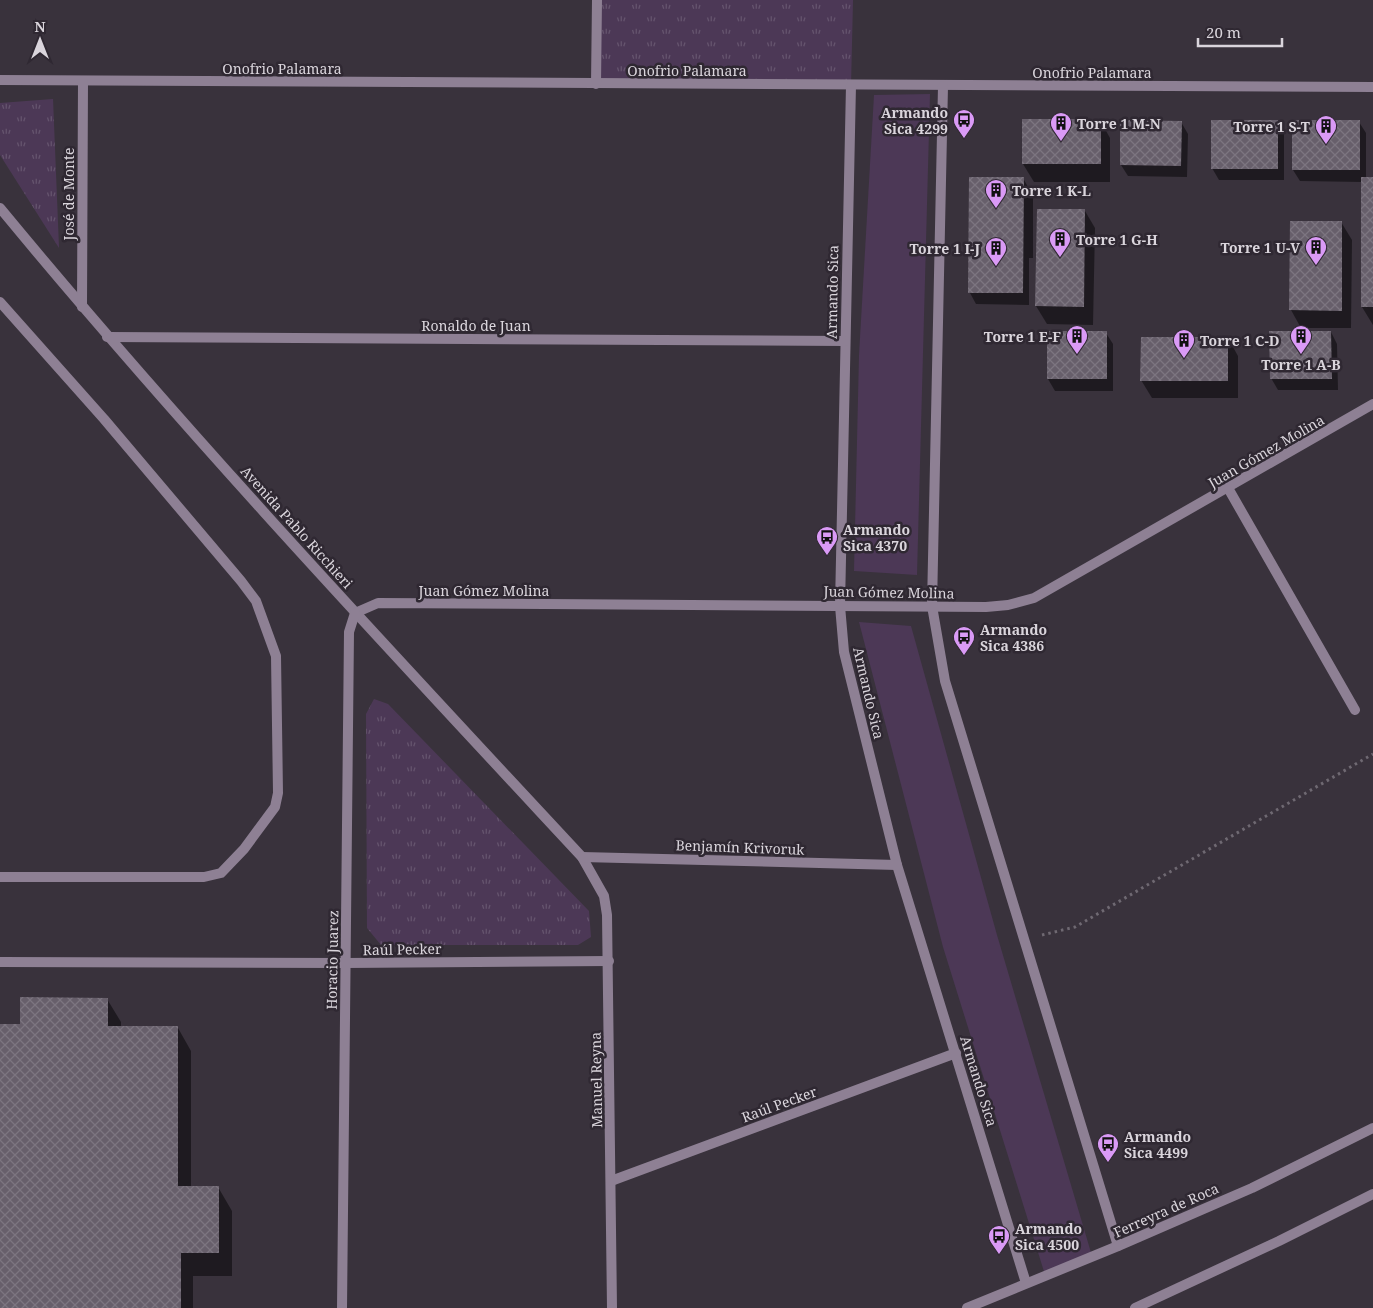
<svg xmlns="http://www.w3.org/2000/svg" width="1373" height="1308" font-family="'Noto Serif',serif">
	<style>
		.grass { fill: #4c3856 }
		.park { fill: url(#park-tufts) }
		.shadow { fill: #0007 }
		.building { fill: url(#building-cross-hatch) }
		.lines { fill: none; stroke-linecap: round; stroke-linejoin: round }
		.path { stroke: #6f6972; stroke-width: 3; stroke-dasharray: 2.5 4; stroke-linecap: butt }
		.service { stroke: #8e8094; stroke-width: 10 }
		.minor { stroke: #8e8094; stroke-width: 10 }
		.tertiary { stroke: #8e8094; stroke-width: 10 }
		.labels { text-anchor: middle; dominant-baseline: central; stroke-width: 5; stroke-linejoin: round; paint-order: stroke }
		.street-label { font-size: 14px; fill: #dad5dc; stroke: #2f2832 }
		.poi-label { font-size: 14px; font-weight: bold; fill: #dad5dc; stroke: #2f2832; text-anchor: start }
	</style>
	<defs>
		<pattern id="park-tufts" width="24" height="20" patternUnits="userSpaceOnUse" patternTransform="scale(1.25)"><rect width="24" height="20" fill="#4c3856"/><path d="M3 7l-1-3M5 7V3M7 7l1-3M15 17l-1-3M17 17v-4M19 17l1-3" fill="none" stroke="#65546e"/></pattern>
		<pattern id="building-cross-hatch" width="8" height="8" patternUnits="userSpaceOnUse" patternTransform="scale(1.25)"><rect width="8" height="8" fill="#675f6b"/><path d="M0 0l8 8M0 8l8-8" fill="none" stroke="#7c7580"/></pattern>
	</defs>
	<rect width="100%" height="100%" fill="#39323c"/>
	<g class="grass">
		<polygon points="930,94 917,575 854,571 859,355 874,95"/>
		<polygon points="859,622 911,626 997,935 1092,1256 1046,1278 943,947"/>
	</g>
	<g class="park">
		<polygon points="597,0 853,0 851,85 596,84"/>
		<polygon points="53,99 59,248 0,155 0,103"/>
		<polygon points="374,699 388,704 589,911 591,937 578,945 381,945 367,928 366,714"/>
	</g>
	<g class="shadow">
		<polygon points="1023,120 1100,120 1110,138 1110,182 1034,182 1023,164"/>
		<polygon points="1277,121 1284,133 1284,180 1219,180 1212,168"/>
		<polygon points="1181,122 1188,134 1187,177 1128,176 1121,165"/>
		<polygon points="1359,122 1366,133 1366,179 1373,179 1373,325 1362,307 1362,182 1300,181 1293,170"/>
		<polygon points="1023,178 1033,196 1033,258 1029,258 1029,305 976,304 970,293"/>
		<polygon points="1038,210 1085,211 1095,228 1093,325 1047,324 1036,306"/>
		<polygon points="1341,222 1352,240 1351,328 1301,328 1291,310"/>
		<polygon points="1331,332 1337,344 1338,390 1278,390 1271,378"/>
		<polygon points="1106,333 1113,344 1113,391 1055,391 1048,379"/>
		<polygon points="1228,338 1238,356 1238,398 1152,398 1141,380"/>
		<polygon points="107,999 121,1022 121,1028 178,1028 191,1051 191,1187 218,1187 232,1211 232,1276 193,1276 193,1308 0,1308 0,1025 21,1025"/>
	</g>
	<g class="building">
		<rect x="1022" y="119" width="79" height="45"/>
		<polygon points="1120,120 1182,121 1181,166 1120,165"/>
		<rect x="1211" y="120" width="67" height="49"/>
		<rect x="1292" y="120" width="68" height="50"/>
		<polygon points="969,177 1024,177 1023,293 968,293"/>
		<rect x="1361" y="177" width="12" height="130"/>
		<polygon points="1037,209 1085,209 1084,307 1035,306"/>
		<polygon points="1290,221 1342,221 1342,311 1289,310"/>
		<rect x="1047" y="331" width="60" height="48"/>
		<polygon points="1269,331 1331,331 1332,379 1270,379"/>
		<polygon points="1141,337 1228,337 1228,381 1140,381"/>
		<polygon points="20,997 108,998 108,1026 178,1026 178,1186 219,1186 219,1253 181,1253 181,1308 0,1308 0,1024 20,1024"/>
	</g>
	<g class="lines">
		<polyline class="path" points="1042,935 1075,927 1373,754"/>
		<g class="service">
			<polyline points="0,302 104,419 241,581 256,601 276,656 278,793 275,807 244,849 221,873 204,877 0,877"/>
			<polyline points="1228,488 1355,710"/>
			<polyline points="0,962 345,963"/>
		</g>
		<g class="minor">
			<polyline points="0,80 1373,87"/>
			<polyline points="596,84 597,0"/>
			<polyline points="851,85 840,606 844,652 897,865 1026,1283"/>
			<polyline points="943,86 932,606 945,681 1118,1246"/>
			<path d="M0,208c185,224 384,436 582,649l22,39 3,19 5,393"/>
			<polyline points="82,307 83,81"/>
			<polyline points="107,337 845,341"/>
			<polyline points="355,613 378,603 986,607 1008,605 1034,598 1373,404"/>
			<polyline points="582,857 897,865"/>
			<polyline points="345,963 609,961"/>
			<polyline points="611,1181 956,1053"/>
			<polyline points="342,1308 349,632 355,613"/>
			<polyline points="967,1308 1118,1246 1252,1188 1373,1128"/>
		</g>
		<polyline class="tertiary" points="1135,1308 1279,1241 1373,1194"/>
	</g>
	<defs>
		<g id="bus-pin" transform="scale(1.125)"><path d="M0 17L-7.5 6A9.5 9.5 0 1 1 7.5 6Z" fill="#da9af6" stroke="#2f2832"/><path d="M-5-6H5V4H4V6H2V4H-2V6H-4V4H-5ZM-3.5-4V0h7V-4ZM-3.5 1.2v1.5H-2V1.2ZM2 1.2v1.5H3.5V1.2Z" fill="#111"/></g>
		<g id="building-pin" transform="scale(1.125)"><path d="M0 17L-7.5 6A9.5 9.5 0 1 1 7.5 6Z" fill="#da9af6" stroke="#2f2832"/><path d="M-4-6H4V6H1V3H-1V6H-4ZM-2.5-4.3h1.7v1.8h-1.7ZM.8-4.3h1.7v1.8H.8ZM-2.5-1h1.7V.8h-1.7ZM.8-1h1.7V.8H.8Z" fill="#111"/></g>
	</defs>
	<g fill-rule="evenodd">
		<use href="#bus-pin" x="964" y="120"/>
		<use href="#building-pin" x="1061" y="123"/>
		<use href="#building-pin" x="1326" y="126"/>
		<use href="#building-pin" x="996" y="190"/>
		<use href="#building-pin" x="1060" y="239"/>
		<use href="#building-pin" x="1316" y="247"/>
		<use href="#building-pin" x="996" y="248"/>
		<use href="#building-pin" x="1077" y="336"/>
		<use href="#building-pin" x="1301" y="336"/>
		<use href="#building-pin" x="1184" y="340"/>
		<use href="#bus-pin" x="827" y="537"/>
		<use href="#bus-pin" x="964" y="637"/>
		<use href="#bus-pin" x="1108" y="1144"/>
		<use href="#bus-pin" x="999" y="1236"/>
	</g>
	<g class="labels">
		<g class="street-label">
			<text x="282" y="68">Onofrio Palamara</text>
			<text x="687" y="70">Onofrio Palamara</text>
			<text x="1092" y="72">Onofrio Palamara</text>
			<text transform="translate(68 194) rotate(-90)">José de Monte</text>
			<text transform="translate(832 292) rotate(-89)">Armando Sica</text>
			<text x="476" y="325">Ronaldo de Juan</text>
			<text transform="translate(1266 451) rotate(-30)">Juan Gómez Molina</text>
			<text transform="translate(297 527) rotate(48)">Avenida Pablo Ricchieri</text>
			<text x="484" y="590">Juan Gómez Molina</text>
			<text transform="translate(889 592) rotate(1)">Juan Gómez Molina</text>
			<text transform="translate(869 693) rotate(77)">Armando Sica</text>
			<text transform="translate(740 847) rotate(2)">Benjamín Krivoruk</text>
			<text transform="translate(402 949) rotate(-1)">Raúl Pecker</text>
			<text transform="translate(332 960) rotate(-89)">Horacio Juarez</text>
			<text transform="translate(596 1080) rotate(-91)">Manuel Reyna</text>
			<text transform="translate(979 1081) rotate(73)">Armando Sica</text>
			<text transform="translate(779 1104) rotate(-20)">Raúl Pecker</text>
			<text transform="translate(1166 1210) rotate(-24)">Ferreyra de Roca</text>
		</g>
		<g class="poi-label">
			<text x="948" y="112" text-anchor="end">Armando<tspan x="948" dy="16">Sica 4299</tspan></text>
			<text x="1077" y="123">Torre 1 M-N</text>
			<text x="1310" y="126" text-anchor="end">Torre 1 S-T</text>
			<text x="1012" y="190">Torre 1 K-L</text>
			<text x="1076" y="239">Torre 1 G-H</text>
			<text x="1300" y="247" text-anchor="end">Torre 1 U-V</text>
			<text x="980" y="248" text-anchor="end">Torre 1 I-J</text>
			<text x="1061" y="336" text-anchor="end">Torre 1 E-F</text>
			<text x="1200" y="340">Torre 1 C-D</text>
			<text x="1301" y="364" text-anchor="middle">Torre 1 A-B</text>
			<text x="843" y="529">Armando<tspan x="843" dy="16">Sica 4370</tspan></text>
			<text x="980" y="629">Armando<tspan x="980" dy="16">Sica 4386</tspan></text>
			<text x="1124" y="1136">Armando<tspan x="1124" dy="16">Sica 4499</tspan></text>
			<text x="1015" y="1228">Armando<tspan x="1015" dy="16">Sica 4500</tspan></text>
		</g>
	</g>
	<g transform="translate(40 40)" stroke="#2f2832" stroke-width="4" paint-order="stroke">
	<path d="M0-4L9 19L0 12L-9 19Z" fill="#dad5dc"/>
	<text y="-8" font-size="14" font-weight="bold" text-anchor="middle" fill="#dad5dc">N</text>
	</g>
	<path d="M1198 38v8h84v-8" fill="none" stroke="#dad5dc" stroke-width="2.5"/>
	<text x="1206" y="38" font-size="15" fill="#dad5dc" stroke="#2f2832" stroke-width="4" paint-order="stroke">20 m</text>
</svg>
